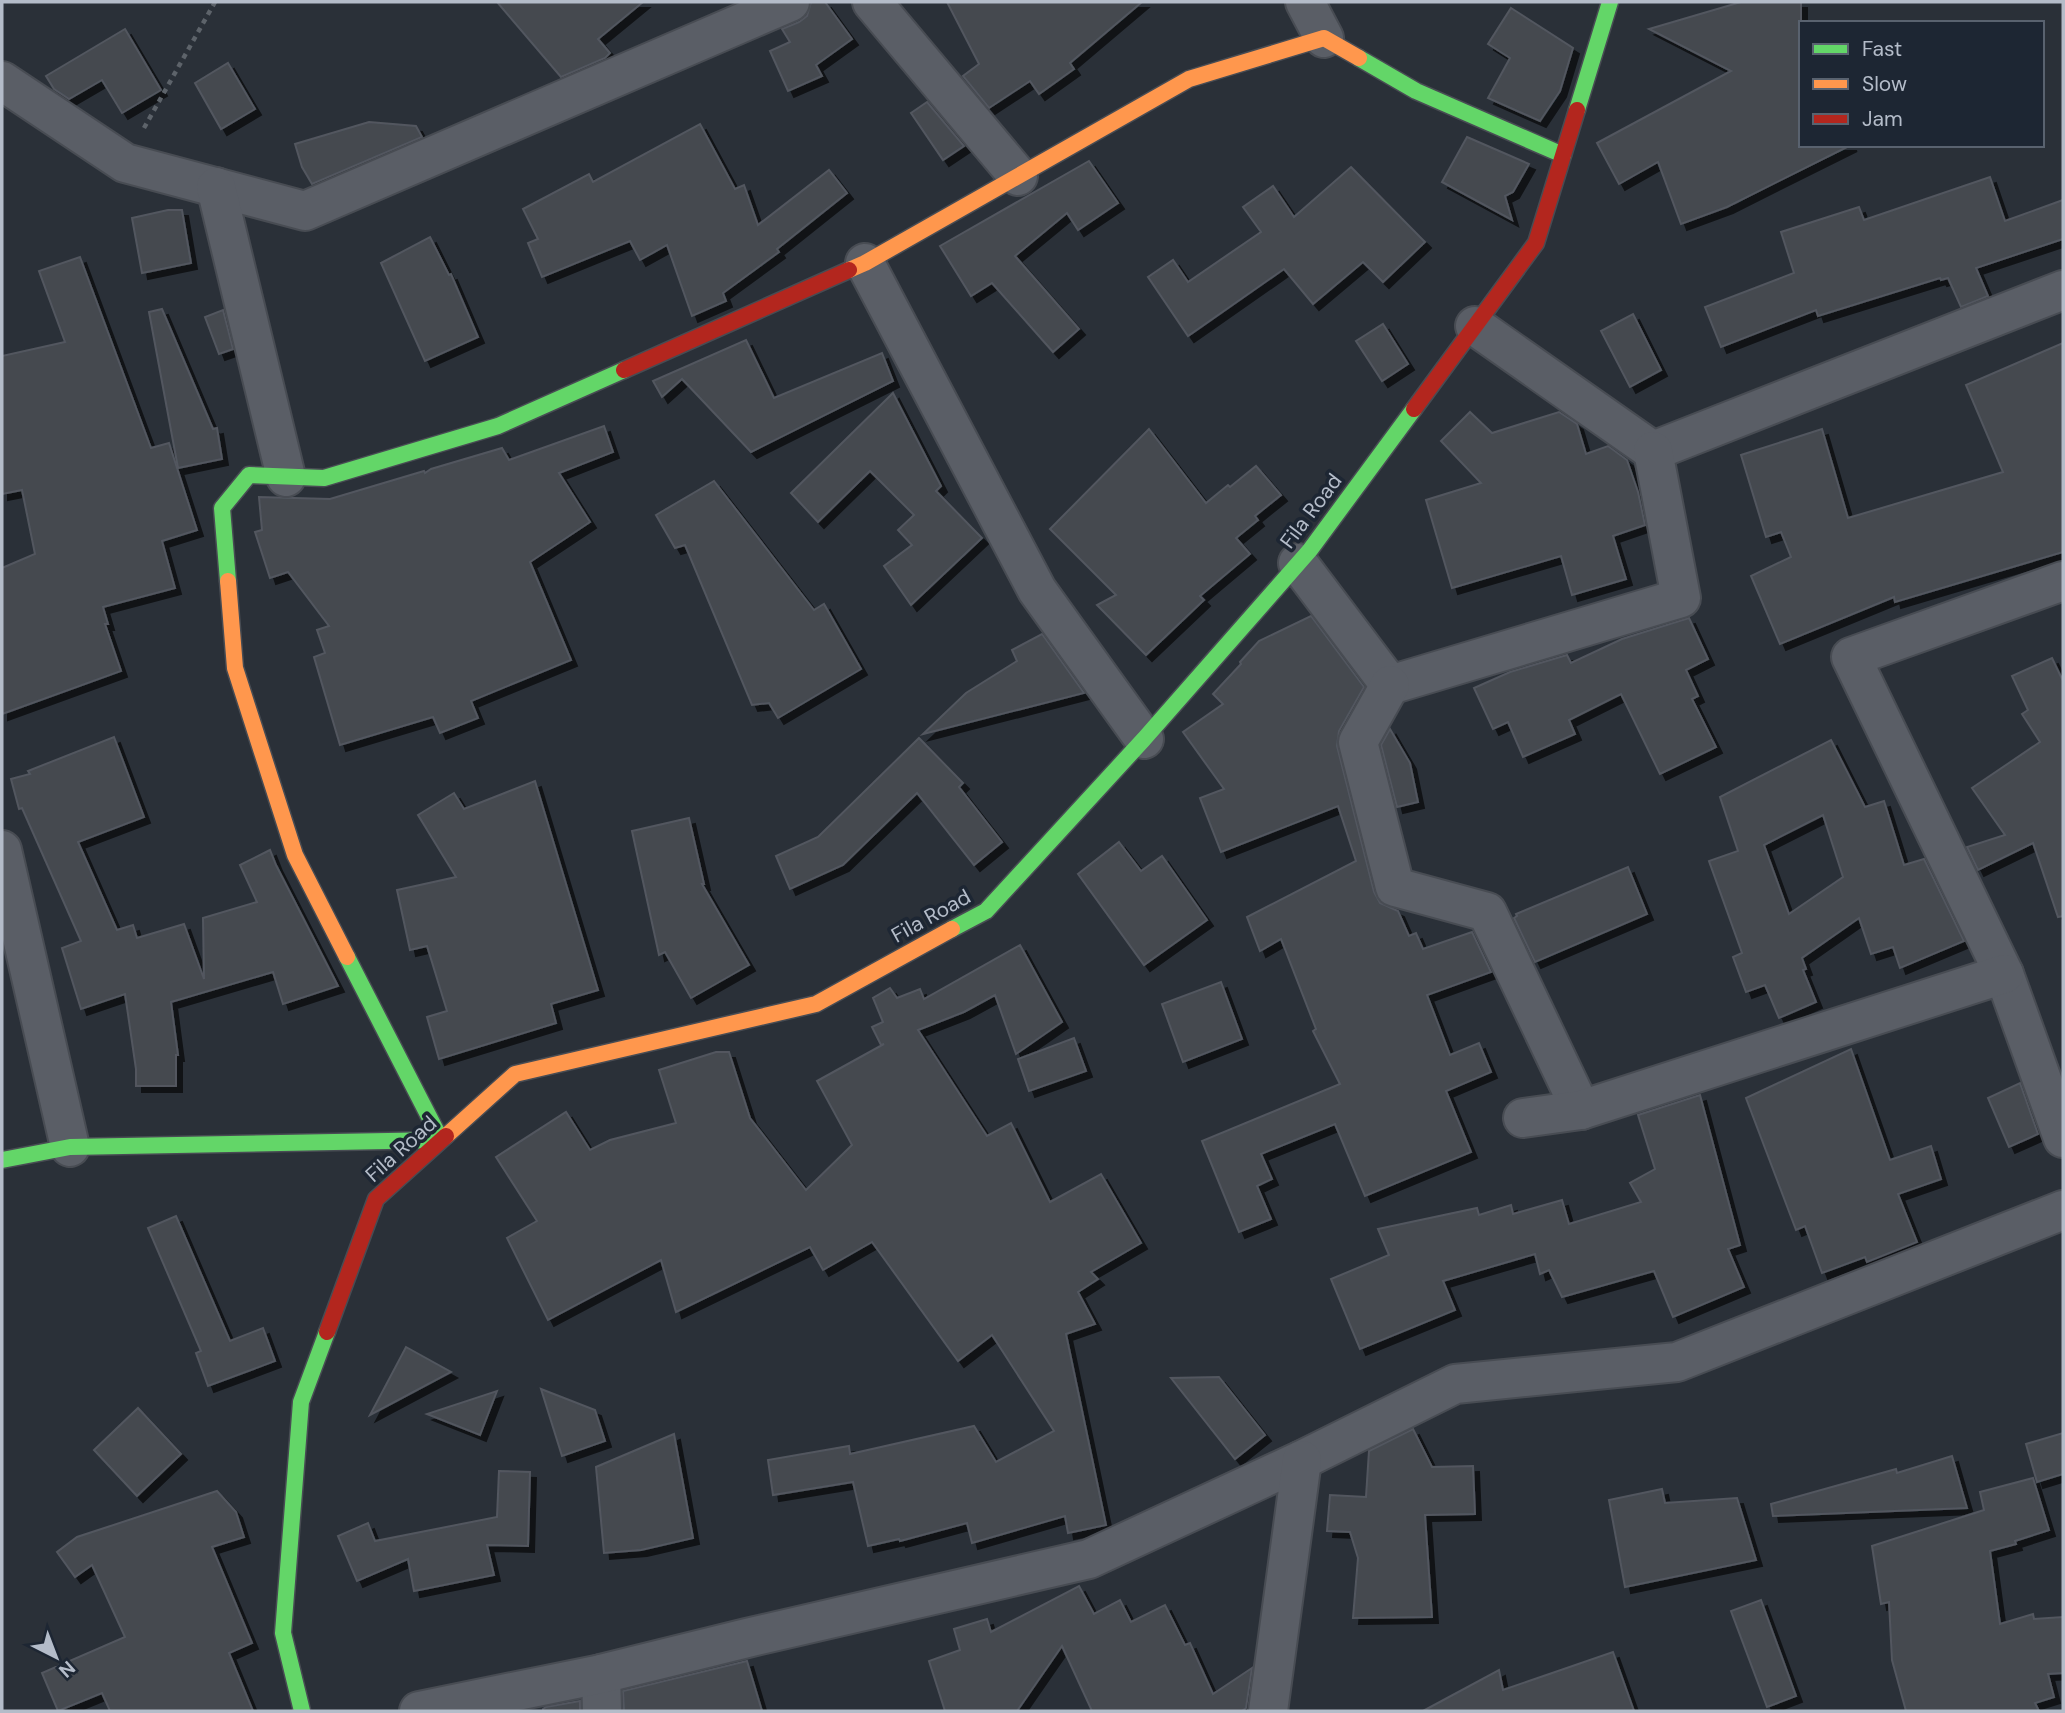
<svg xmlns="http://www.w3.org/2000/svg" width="2065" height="1713" font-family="'DM Sans',sans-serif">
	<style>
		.building { fill: #444950; stroke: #52575f; stroke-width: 2; fill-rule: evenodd; filter: url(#shadow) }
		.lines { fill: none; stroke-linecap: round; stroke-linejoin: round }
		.street-casing { stroke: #484c53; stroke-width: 42 }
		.fast-casing { stroke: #484c53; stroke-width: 19 }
		.slow-casing { stroke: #484c53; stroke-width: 19 }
		.jam-casing { stroke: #484c53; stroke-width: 19 }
		.path { stroke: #5d636a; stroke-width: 4.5; stroke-dasharray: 5 5; stroke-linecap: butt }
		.street { stroke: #5a5e66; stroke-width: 38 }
		.fast { stroke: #63d668; stroke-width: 16 }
		.slow { stroke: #ff974d; stroke-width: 16 }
		.jam { stroke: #b3261e; stroke-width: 16 }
		.labels { text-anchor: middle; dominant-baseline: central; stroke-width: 7; stroke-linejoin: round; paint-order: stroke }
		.street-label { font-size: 21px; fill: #b4bcc9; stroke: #1d2633 }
	</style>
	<defs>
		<filter id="shadow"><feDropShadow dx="6" dy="6" stdDeviation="0" flood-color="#0009"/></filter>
	</defs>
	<rect width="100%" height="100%" fill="#2a3038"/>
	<g class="building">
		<polygon points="497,2 643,2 598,39 610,53 605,58 561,77"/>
		<polygon points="811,2 825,2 852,39 816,65 822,76 788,91 770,51 790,42 782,29 799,22 807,16"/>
		<polygon points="947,2 1142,2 1070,63 1074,69 1039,94 1030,81 989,108 963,76 979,64"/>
		<polygon points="1741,2 1801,2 1801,145 1851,145 1727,207 1681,224 1658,162 1619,184 1597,143 1731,71 1649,29"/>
		<polygon points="1511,8 1573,48 1560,91 1540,121 1488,98 1510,58 1488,44"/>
		<polygon points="125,29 161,90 122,113 102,80 69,99 54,89 46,76"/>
		<polygon points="228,63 255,109 221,129 195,83"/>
		<polygon points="927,102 964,146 943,160 911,113"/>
		<polygon points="369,122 416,126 422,137 312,184 302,167 295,144"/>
		<polygon points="700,124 735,189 744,185 758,225 829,170 847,193 777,249 779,252 723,293 726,301 692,316 667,245 640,260 630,241 542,277 528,243 538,239 523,209 589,174 593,182"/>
		<polygon points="1467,137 1529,164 1513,192 1505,196 1512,220 1442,182"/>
		<polygon points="1089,161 1118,203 1078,230 1067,213 1015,256 1079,329 1053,352 992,283 971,296 940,246"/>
		<polygon points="1351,167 1425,242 1383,282 1363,262 1313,304 1284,269 1188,336 1148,277 1173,260 1188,282 1261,232 1243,207 1273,186 1294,217"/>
		<polygon points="1990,177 2005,221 2063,200 2063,239 1976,268 1988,296 1961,307 1948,278 1941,280 1940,278 1818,316 1816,310 1721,347 1705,307 1794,273 1781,232 1859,207 1864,220"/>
		<polygon points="168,210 182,210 191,263 142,273 132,218"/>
		<polygon points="430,237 449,275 451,274 478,337 425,361 381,263"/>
		<polygon points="80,257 151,448 169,443 197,530 162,541 175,588 103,607 108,624 105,624 121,671 2,714 2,568 35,554 22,490 2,494 2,356 65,342 39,271"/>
		<polygon points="162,309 213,429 217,428 222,459 178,468 149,312"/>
		<polygon points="223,310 233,349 219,354 205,317"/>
		<polygon points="1633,314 1661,370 1630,387 1601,331"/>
		<polygon points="1383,324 1408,364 1382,381 1356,341"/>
		<polygon points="746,340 774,398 882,353 893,381 751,452 682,379 662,397 653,381"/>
		<polygon points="2063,343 2063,552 1895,602 1894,597 1780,644 1751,576 1791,557 1781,532 1766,537 1741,455 1822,429 1848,518 2003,472 1966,385"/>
		<polygon points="893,393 941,486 936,491 982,538 911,605 884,566 912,545 898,530 914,515 870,471 818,522 791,493"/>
		<polygon points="1470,412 1492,433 1559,412 1577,424 1586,454 1608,446 1627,460 1638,492 1645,525 1613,536 1626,579 1572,595 1561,556 1452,588 1426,500 1481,483 1441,441"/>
		<polygon points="604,426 613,452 559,473 590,522 530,562 571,660 471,701 478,718 440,733 433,717 340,745 314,657 325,653 317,630 329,626 288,572 270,578 255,532 262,530 259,497 330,499 424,471 425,473 431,469 502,448 509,460"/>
		<polygon points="1149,429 1206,503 1228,485 1230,487 1256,466 1281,495 1255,516 1258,520 1236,538 1250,554 1200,596 1204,600 1146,655 1097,605 1116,595 1050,529"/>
		<polygon points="714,481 814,610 824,604 861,669 778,718 769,703 752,705 685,545 675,548 656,515"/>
		<polygon points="1311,616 1364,687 1339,731 1337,746 1374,892 1380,903 1398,911 1409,936 1416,933 1423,949 1472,932 1491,972 1427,995 1450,1055 1479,1043 1491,1072 1446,1091 1471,1152 1365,1196 1335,1124 1261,1154 1272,1179 1257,1186 1271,1219 1239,1232 1202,1141 1340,1084 1313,1031 1316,1029 1281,939 1260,951 1247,917 1356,861 1338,806 1221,852 1200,798 1224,789 1183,732 1223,704 1213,694 1241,664 1240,662 1259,641"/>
		<polygon points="1689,618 1708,659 1686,670 1698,696 1692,699 1716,747 1660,774 1621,694 1569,720 1575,734 1523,757 1508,722 1493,729 1474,688 1510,672 1567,655 1571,663 1622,639"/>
		<polygon points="1042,634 1084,693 923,734 966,693 1017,661 1012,650"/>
		<polygon points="2052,658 2063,681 2063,916 2058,917 2033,843 1978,870 1967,847 2005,835 1972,788 2040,742 2022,714 2028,710 2012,676"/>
		<polygon points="1390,729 1410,763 1418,802 1397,807 1381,745"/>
		<polygon points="114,737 144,817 78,842 117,930 133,925 137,938 184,924 204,979 203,918 257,902 240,865 270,850 276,865 338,986 283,1004 273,972 171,1002 178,1055 176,1055 176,1086 136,1086 136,1069 125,994 81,1009 62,948 81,941 22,808 19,809 11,779 30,774 28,771"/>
		<polygon points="919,738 963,783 959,787 1002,842 974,865 917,793 843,865 790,889 776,856 818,837"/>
		<path d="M1831,740l34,67 19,-6 20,64 20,-6 40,82 -64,27 -7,-21 -22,7 -12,-36 -57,40 4,11 -3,1 13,32 -37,16 -14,-33 -19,7 -13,-35 9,-4 -33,-92 29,-10 -18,-54zM1823,815l20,62 -54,37 -25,-69z"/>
		<polygon points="535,781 598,990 551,1004 556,1023 439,1059 427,1017 447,1011 427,946 410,950 397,890 456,877 418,815 454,793 464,809"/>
		<polygon points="689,818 704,884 702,884 749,965 691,998 665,952 659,955 632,831"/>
		<polygon points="1119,842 1141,871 1162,856 1207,920 1144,965 1078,874"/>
		<polygon points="1628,867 1647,914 1535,962 1514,918 1517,916 1516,914"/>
		<polygon points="1020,945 1062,1022 1016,1054 995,995 964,1012 918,1030 987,1136 1011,1123 1050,1202 1101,1174 1141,1243 1091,1272 1098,1279 1078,1292 1095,1324 1066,1334 1106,1525 1068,1533 1065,1516 972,1543 967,1523 900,1541 899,1539 868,1546 853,1482 773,1495 768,1460 849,1446 850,1454 974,1426 996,1462 1054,1431 992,1335 958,1361 872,1242 823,1270 810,1247 676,1312 661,1260 548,1320 507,1238 537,1221 496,1157 566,1112 590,1150 610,1140 676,1123 659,1070 716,1052 729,1052 750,1118 806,1190 852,1145 817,1081 884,1044 881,1045 872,1027 883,1022 873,998 890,988 897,998 920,989 924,999"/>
		<polygon points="1221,982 1242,1039 1183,1062 1162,1004"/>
		<polygon points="1074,1038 1086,1071 1029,1091 1018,1059"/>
		<polygon points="1851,1049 1890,1160 1931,1146 1941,1179 1898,1194 1917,1242 1867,1262 1865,1257 1822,1273 1805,1226 1796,1230 1746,1098"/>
		<polygon points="2020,1083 2038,1134 2009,1147 1988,1098"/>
		<polygon points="1700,1095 1740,1245 1728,1249 1744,1287 1673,1317 1654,1271 1562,1297 1549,1270 1540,1274 1535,1254 1443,1281 1455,1310 1360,1349 1331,1279 1389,1255 1378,1229 1477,1208 1479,1215 1511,1205 1513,1214 1562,1200 1569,1224 1641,1202 1630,1183 1655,1169 1638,1115"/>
		<polygon points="176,1216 230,1341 263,1328 275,1361 208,1386 196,1353 201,1351 148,1228"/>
		<polygon points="406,1347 451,1372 370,1415"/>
		<polygon points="1219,1377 1265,1435 1235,1459 1171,1378"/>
		<polygon points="541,1389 595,1410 605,1441 562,1456"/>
		<polygon points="497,1391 480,1435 427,1414"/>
		<polygon points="138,1408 181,1454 137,1496 94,1450"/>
		<polygon points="1413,1429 1432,1467 1473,1466 1475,1514 1425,1515 1432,1617 1353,1618 1358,1558 1350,1532 1327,1531 1330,1495 1366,1497 1369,1451"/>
		<polygon points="2063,1433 2063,1474 2037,1482 2026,1444"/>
		<polygon points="674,1434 693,1538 641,1550 604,1553 596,1467"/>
		<polygon points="1952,1456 1967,1508 1773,1516 1771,1504 1896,1469 1897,1473"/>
		<polygon points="499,1471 530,1472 528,1546 487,1545 494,1575 414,1591 408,1559 357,1581 338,1536 368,1523 375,1541 497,1517"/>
		<polygon points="2033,1478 2049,1530 2015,1541 2016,1544 1990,1551 2000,1624 2033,1614 2034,1619 2063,1617 2063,1673 2048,1674 2054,1697 2035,1703 2039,1711 1906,1711 1892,1660 1889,1602 1881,1604 1872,1546 1984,1510 1980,1492"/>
		<polygon points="1662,1489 1665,1503 1737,1498 1756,1560 1625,1587 1609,1500"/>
		<polygon points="217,1491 236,1512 244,1537 212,1547 252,1643 229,1653 253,1711 110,1711 102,1693 58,1711 42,1673 125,1637 92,1565 75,1577 57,1552 77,1537"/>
		<polygon points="1079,1586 1094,1614 1120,1600 1131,1622 1165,1605 1185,1645 1190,1643 1213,1694 1252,1668 1246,1708 1242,1711 1092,1711 1062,1646 1017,1711 945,1711 929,1661 960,1650 954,1629 987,1619 991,1632"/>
		<polygon points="1761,1600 1796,1696 1767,1707 1731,1611"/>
		<polygon points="1613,1652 1634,1711 1423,1711 1499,1670 1503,1690"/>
		<polygon points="747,1661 762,1711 624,1711 623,1691"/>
		<polygon points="580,1701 580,1711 543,1711 543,1709 546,1707"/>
	</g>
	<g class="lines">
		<g class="street-casing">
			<g id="street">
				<polyline points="872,2 1018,176"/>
				<polyline points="1305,2 1324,38"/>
				<polyline points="2,81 125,163 305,211 790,2"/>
				<polyline points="216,187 286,477"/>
				<polyline points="865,263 1037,590 1144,739"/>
				<polyline points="1475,326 1653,451 2063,290"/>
				<polyline points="1298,563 1390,685 1681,598 1653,451"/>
				<polyline points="2063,581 1851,657 2004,974 2063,1138"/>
				<polyline points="1390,685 1358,742 1395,887 1487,912 1581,1110"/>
				<polyline points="2,850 70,1147"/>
				<polyline points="1523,1118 1581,1110 2004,974"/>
				<polyline points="601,1674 602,1711"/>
				<polyline points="419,1711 601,1674 747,1638 1089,1559 1302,1460 1455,1384 1677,1362 2063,1210"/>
				<polyline points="1268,1711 1302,1460"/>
			</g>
		</g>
		<g class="fast-casing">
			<g id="fast">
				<polyline points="1359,58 1416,91 1563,155"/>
				<polyline points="1577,110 1610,2"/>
				<polyline points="228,581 222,508 249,475 324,478 498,426 624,370"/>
				<polyline points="952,929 986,911 1144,739 1310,550 1414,409"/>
				<polyline points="2,1160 70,1147 441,1140 347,957"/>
				<polyline points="302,1711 283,1633 301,1402 327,1332"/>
			</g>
		</g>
		<g class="slow-casing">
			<g id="slow">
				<polyline points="849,270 865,263 1189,79 1324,38 1359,58"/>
				<polyline points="228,581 235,668 295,855 347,957"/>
				<polyline points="446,1136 515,1074 816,1004 952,929"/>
			</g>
		</g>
		<g class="jam-casing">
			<g id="jam">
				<polyline points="624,370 849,270"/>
				<polyline points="1414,409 1536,243 1577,110"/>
				<polyline points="327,1332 376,1199 446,1136"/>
			</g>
		</g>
		<polyline class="path" points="144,128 215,2"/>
		<use href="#street" class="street"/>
		<use href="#fast" class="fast"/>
		<use href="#slow" class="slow"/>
		<use href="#jam" class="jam"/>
	</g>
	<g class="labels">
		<g class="street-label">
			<text transform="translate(1311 511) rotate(-53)">Fila Road</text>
			<text transform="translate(931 916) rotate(-29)">Fila Road</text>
			<text transform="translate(401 1149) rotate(-42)">Fila Road</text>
		</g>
	</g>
	<rect width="2065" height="1713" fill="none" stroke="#b4bcc9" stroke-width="7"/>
	<rect x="1799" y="21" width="245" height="126" fill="#1d2633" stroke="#59626f" stroke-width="2"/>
	<rect x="1813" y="44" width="35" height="10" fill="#63d668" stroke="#59626f" stroke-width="2"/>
	<text x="1862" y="56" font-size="21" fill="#b4bcc9">Fast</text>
	<rect x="1813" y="79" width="35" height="10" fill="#ff974d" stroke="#59626f" stroke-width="2"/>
	<text x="1862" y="91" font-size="21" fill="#b4bcc9">Slow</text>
	<rect x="1813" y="114" width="35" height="10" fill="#b3261e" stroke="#59626f" stroke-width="2"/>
	<text x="1862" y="126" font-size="21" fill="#b4bcc9">Jam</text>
	<g transform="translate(56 1657) rotate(138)" stroke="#1d2633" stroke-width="5" paint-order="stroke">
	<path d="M0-5L12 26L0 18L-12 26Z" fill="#b4bcc9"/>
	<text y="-10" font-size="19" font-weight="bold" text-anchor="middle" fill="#b4bcc9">N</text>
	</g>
</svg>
